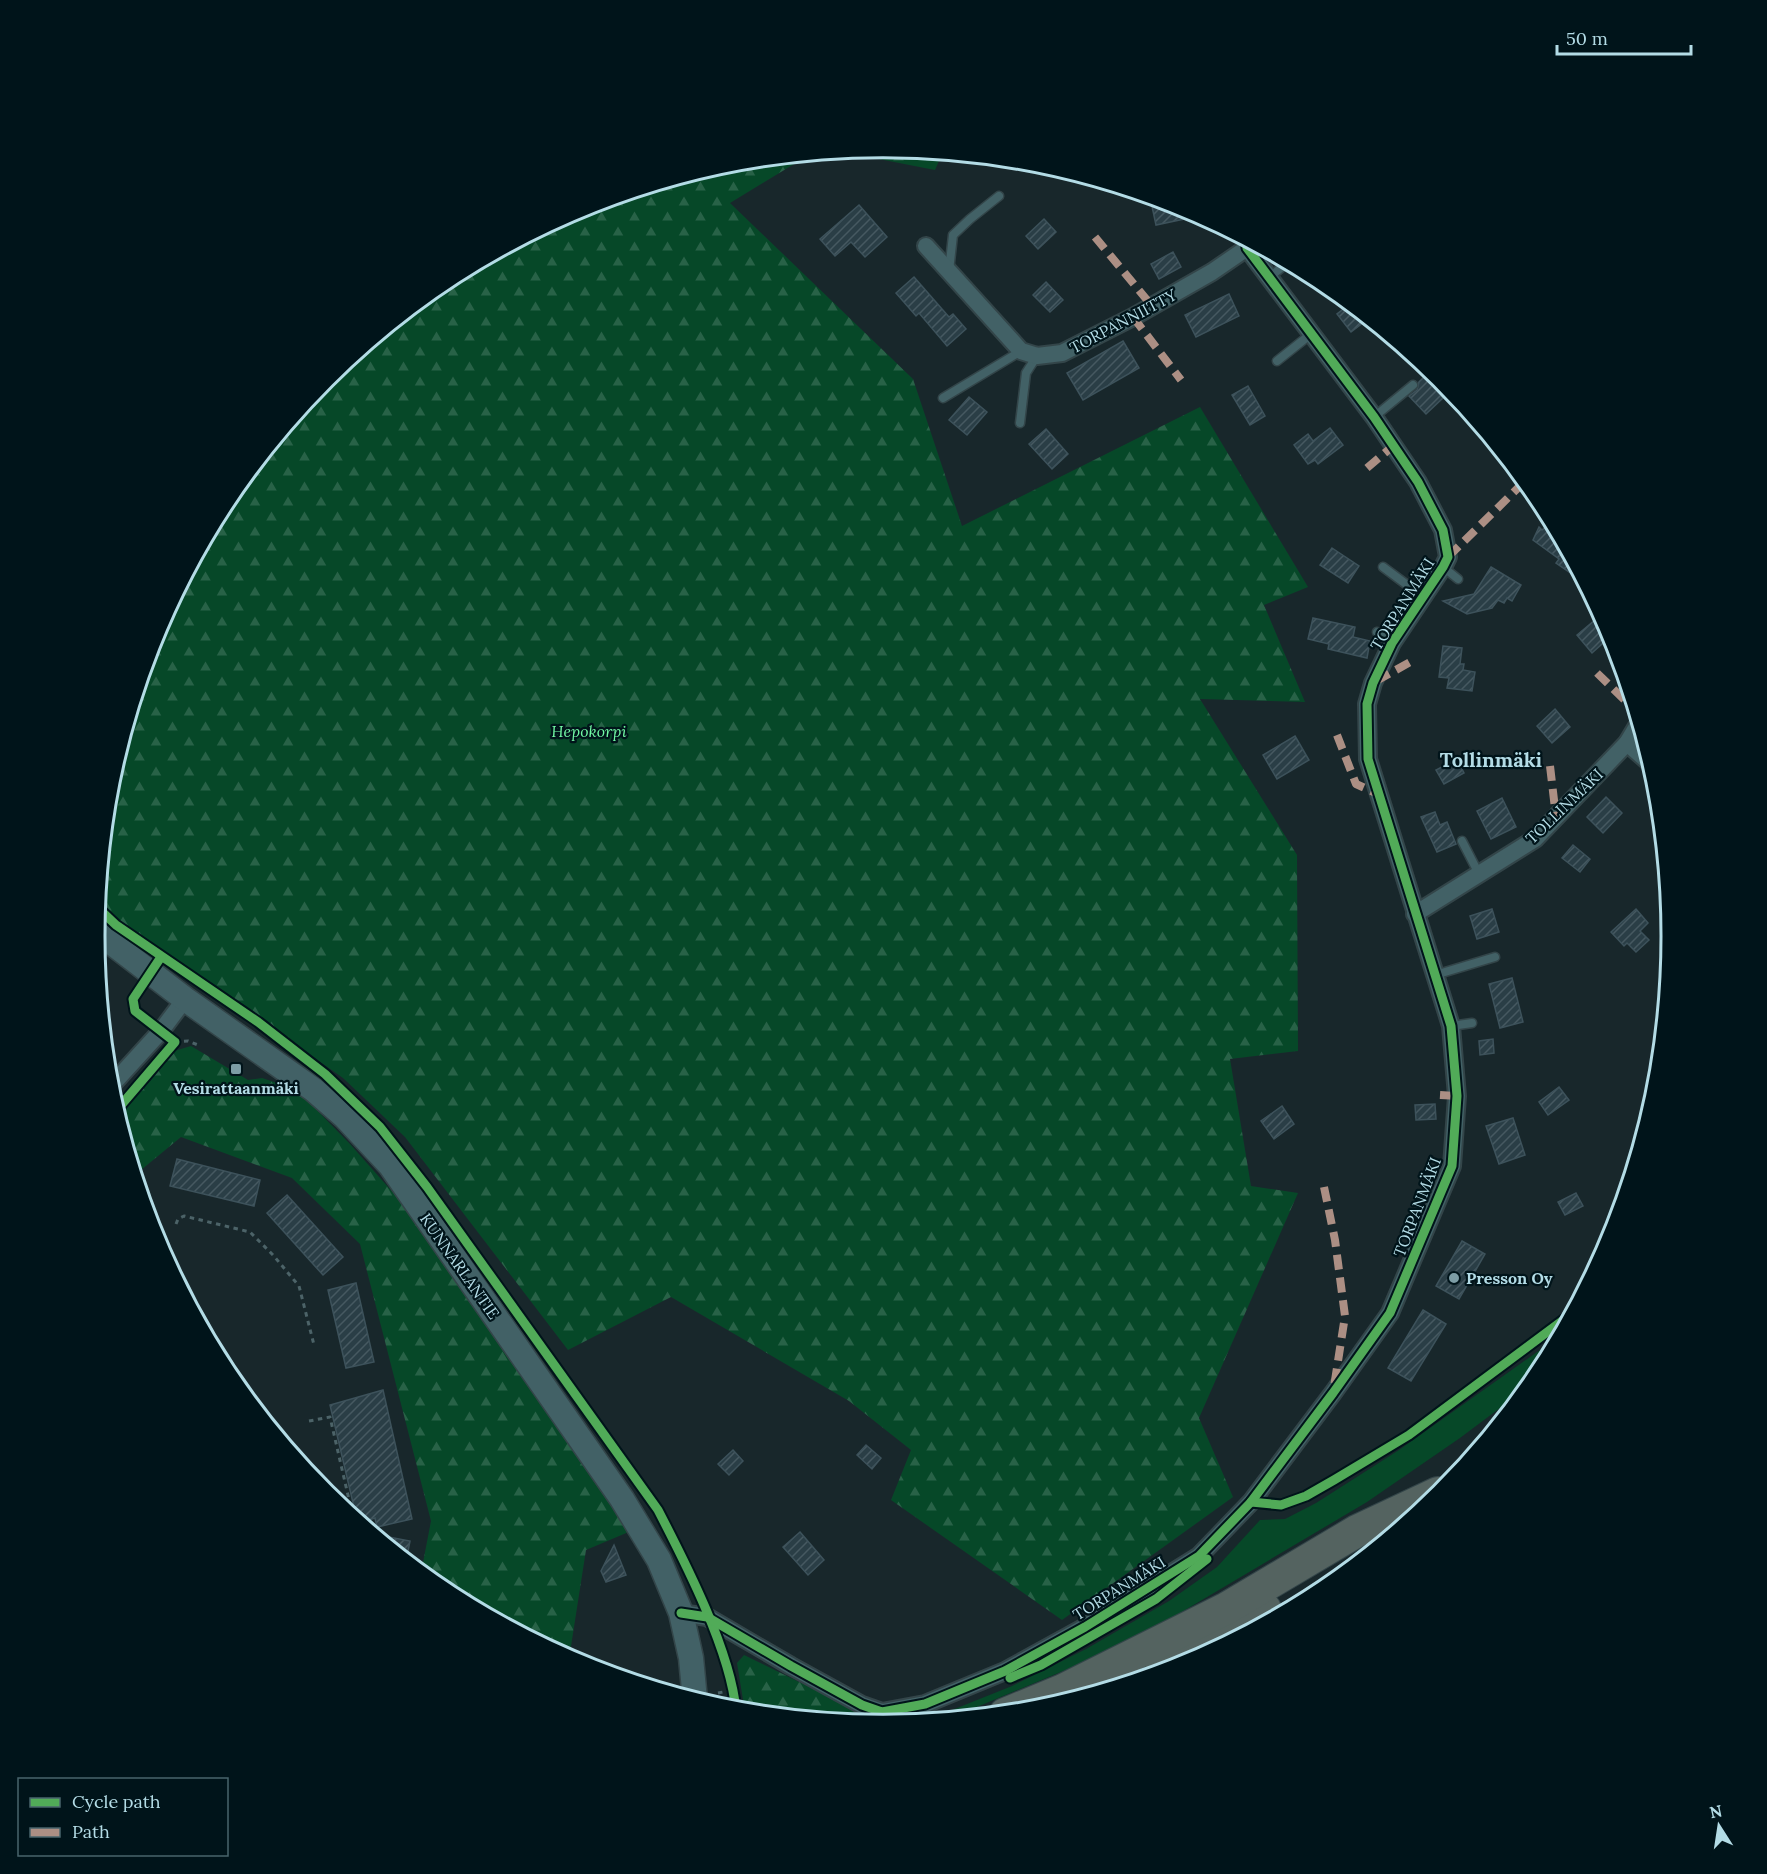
<svg xmlns="http://www.w3.org/2000/svg" width="1767" height="1874" font-family="Lora,serif">
	<style>
		.green { fill: #064828 }
		.forest { fill: url(#forest-firs) }
		.building { fill: url(#building-hatch); stroke: #3d525b; stroke-width: 1.5 }
		.lines { fill: none; stroke-linecap: round; stroke-linejoin: round }
		.lane-casing { stroke: #334549; stroke-width: 11 }
		.street-casing { stroke: #334549; stroke-width: 20 }
		.secondary-casing { stroke: #334549; stroke-width: 27 }
		.highway-casing { stroke: #334549; stroke-width: 34 }
		.path { stroke: #4c6368; stroke-width: 3; stroke-dasharray: 4.5 4.5; stroke-linecap: butt }
		.lane { stroke: #426166; stroke-width: 8 }
		.street { stroke: #426166; stroke-width: 16 }
		.secondary { stroke: #426166; stroke-width: 24 }
		.highway { stroke: #546360; stroke-width: 32 }
		.quiet { stroke: #ac8f84; stroke-width: 8; stroke-dasharray: 15 8; stroke-linecap: butt }
		.cycleway-casing { stroke: #00141a; stroke-width: 13 }
		.cycleway { stroke: #51ab58; stroke-width: 9 }
		.poi-dot { fill: #7d9da5; stroke: #00141a; stroke-width: 2 }
		.labels { text-anchor: middle; dominant-baseline: central; stroke-width: 4.5; stroke-linejoin: round; paint-order: stroke }
		.street-label { font-size: 16px; fill: #b3dce6; stroke: #00141a }
		.park-label { font-size: 16px; font-style: italic; fill: #71f8a4; stroke: #00141a }
		.poi-label { font-size: 16px; font-weight: bold; fill: #b3dce6; stroke: #00141a }
		.quarter-label { font-size: 20px; font-weight: bold; fill: #b3dce6; stroke: #00141a }
		.rim { fill: none; stroke: #b3dce6; stroke-width: 3 }
	</style>
	<defs>
		<pattern id="forest-firs" width="22" height="20" patternUnits="userSpaceOnUse" patternTransform="scale(1.5)"><rect width="22" height="20" fill="#064828"/><path d="M5 1l3.5 6h-7zM16 11l3.5 6h-7z" fill="#286247"/></pattern>
		<pattern id="building-hatch" width="6" height="6" patternUnits="userSpaceOnUse" patternTransform="scale(1.5)"><rect width="6" height="6" fill="#2a3e46"/><path d="M-1 1l2-2M0 6l6-6M5 7l2-2" fill="none" stroke="#465961"/></pattern>
	</defs>
	<rect width="100%" height="100%" fill="#18272b"/>
	<polygon class="green" points="1561,1335 1532,1384 1460,1438 1367,1502 1175,1616 1087,1661 946,1720 922,1722 1012,1686 1086,1649 1169,1601 1217,1567 1260,1520 1285,1519 1316,1503 1399,1450"/>
	<g class="forest">
		<polygon points="884,148 942,154 935,170 843,152"/>
		<polygon points="809,155 730,203 913,379 962,526 1200,407 1308,587 1264,605 1305,702 1200,699 1297,855 1298,1051 1230,1059 1251,1186 1298,1193 1199,1418 1233,1497 1062,1620 891,1500 911,1450 849,1401 671,1297 568,1350 405,1137 343,1078 116,918 98,900 110,783 155,635 228,498 326,379 445,281 582,208 730,163"/>
		<polygon points="191,1046 248,1080 262,1078 286,1086 306,1099 350,1144 404,1205 631,1531 586,1550 569,1659 445,1593 421,1573 431,1521 360,1244 292,1178 181,1137 135,1175 117,1115 174,1051"/>
		<polygon points="744,1655 860,1712 871,1725 745,1712 737,1663"/>
	</g>
	<g class="building">
		<polygon points="1150,197 1186,208 1199,216 1156,225"/>
		<polygon points="859,205 887,237 865,257 851,242 835,256 820,239"/>
		<polygon points="1044,219 1056,232 1038,249 1026,236"/>
		<polygon points="1173,252 1181,267 1159,279 1151,264"/>
		<polygon points="914,277 949,317 953,314 966,329 947,346 919,313 916,316 896,293"/>
		<polygon points="1046,282 1063,300 1050,312 1033,295"/>
		<polygon points="1229,294 1239,316 1196,337 1185,315"/>
		<polygon points="1350,304 1368,319 1351,332 1337,314"/>
		<polygon points="1123,341 1139,368 1083,400 1067,373"/>
		<polygon points="1424,377 1443,398 1426,414 1409,396 1417,390 1419,382"/>
		<polygon points="1248,386 1265,416 1250,425 1232,395"/>
		<polygon points="969,397 987,412 967,435 949,420"/>
		<polygon points="1330,428 1343,445 1318,464 1315,460 1308,464 1294,445 1308,434 1313,441"/>
		<polygon points="1046,429 1068,454 1052,469 1029,444"/>
		<polygon points="1552,522 1571,558 1585,583 1556,563 1559,559 1533,540 1539,527 1542,530"/>
		<polygon points="1332,548 1359,566 1348,583 1320,565"/>
		<polygon points="1491,567 1521,585 1512,601 1507,598 1504,603 1498,600 1492,608 1467,614 1443,601 1474,594"/>
		<polygon points="1601,615 1612,635 1592,653 1577,635"/>
		<polygon points="1313,618 1355,627 1353,637 1370,641 1367,658 1328,649 1329,644 1308,639"/>
		<polygon points="1443,646 1462,648 1460,664 1464,664 1463,670 1475,672 1472,691 1447,688 1449,678 1439,677"/>
		<polygon points="1555,709 1570,727 1552,743 1537,726"/>
		<polygon points="1295,736 1309,760 1277,779 1263,755"/>
		<polygon points="1457,759 1464,773 1444,784 1436,770"/>
		<polygon points="1606,797 1622,813 1603,833 1587,817"/>
		<polygon points="1502,798 1516,827 1491,839 1477,811"/>
		<polygon points="1435,812 1440,825 1447,822 1456,844 1437,852 1421,817"/>
		<polygon points="1573,845 1590,859 1580,872 1562,858"/>
		<polygon points="1492,909 1499,932 1477,939 1470,916"/>
		<polygon points="1636,909 1648,923 1640,931 1649,940 1636,952 1627,943 1624,946 1611,932"/>
		<polygon points="1512,978 1523,1022 1500,1028 1489,984"/>
		<polygon points="1493,1039 1494,1053 1480,1055 1479,1041"/>
		<polygon points="1559,1087 1569,1100 1548,1115 1539,1102"/>
		<polygon points="1435,1104 1436,1119 1416,1120 1415,1105"/>
		<polygon points="1282,1106 1294,1124 1274,1139 1261,1121"/>
		<polygon points="1513,1118 1525,1155 1499,1164 1486,1126"/>
		<polygon points="177,1159 260,1180 254,1206 170,1186"/>
		<polygon points="1576,1193 1583,1206 1565,1215 1558,1202"/>
		<polygon points="287,1195 343,1257 323,1275 267,1213"/>
		<polygon points="1462,1241 1485,1254 1459,1299 1436,1286"/>
		<polygon points="356,1283 374,1362 346,1368 328,1290"/>
		<polygon points="1423,1310 1446,1324 1411,1381 1388,1368"/>
		<polygon points="383,1390 412,1519 377,1527 375,1518 359,1523 357,1520 330,1405"/>
		<polygon points="866,1445 881,1458 872,1469 857,1455"/>
		<polygon points="733,1450 743,1461 729,1475 718,1464"/>
		<polygon points="800,1532 824,1560 808,1575 783,1547"/>
		<polygon points="373,1534 410,1541 406,1561 397,1553"/>
		<polygon points="614,1545 626,1575 606,1582 601,1571"/>
	</g>
	<g class="lines">
		<g class="lane-casing">
			<g id="lane">
				<polyline points="949,271 953,235 970,219 999,196"/>
				<polyline points="1270,277 1287,263"/>
				<polyline points="1277,361 1311,334"/>
				<polyline points="943,398 1021,351"/>
				<polyline points="1374,417 1413,385"/>
				<polyline points="1020,423 1026,373 1037,356"/>
				<polyline points="1383,567 1422,596"/>
				<polyline points="1443,567 1458,579"/>
				<polyline points="1377,632 1392,643"/>
				<polyline points="1462,841 1479,874"/>
				<polyline points="1435,975 1495,957"/>
				<polyline points="1451,1026 1472,1023"/>
			</g>
		</g>
		<g class="street-casing">
			<g id="street">
				<polyline points="926,246 1021,351 1037,356 1062,353 1133,317 1212,272 1247,248"/>
				<polyline points="1627,743 1652,765"/>
				<polyline points="1415,914 1535,839 1627,743 1639,723"/>
				<polyline points="109,1088 161,1031 185,999"/>
				<polyline points="681,1613 707,1617 791,1666 862,1705 882,1712 925,1704 1005,1671 1085,1627 1199,1556 1251,1502 1333,1393 1390,1313 1452,1166 1457,1096 1451,1026 1368,759 1367,704 1373,683 1392,643 1443,567 1448,557 1443,530 1418,482 1374,417 1247,248 1246,240"/>
			</g>
		</g>
		<g class="secondary-casing">
			<polyline id="secondary" points="95,930 185,999 314,1090 345,1117 390,1165 622,1499 659,1560 681,1613 691,1658 695,1700"/>
		</g>
		<g class="highway-casing">
			<g id="highway">
				<polyline points="1161,1673 1265,1609"/>
				<polyline points="1005,1714 1063,1690 1227,1608 1357,1531 1438,1493"/>
			</g>
		</g>
		<g class="path">
			<polyline points="175,1042 188,1041 198,1045"/>
			<polyline points="176,1224 178,1219 184,1216 250,1232 273,1255 299,1286 314,1345"/>
			<polyline points="309,1421 330,1417 353,1517"/>
			<polyline points="718,1693 733,1690"/>
		</g>
		<use href="#lane" class="lane"/>
		<use href="#street" class="street"/>
		<use href="#secondary" class="secondary"/>
		<use href="#highway" class="highway"/>
		<g class="quiet">
			<polyline points="1095,237 1152,306"/>
			<polyline points="1133,317 1181,380"/>
			<polyline points="1367,468 1393,446"/>
			<polyline points="1448,557 1525,481"/>
			<polyline points="1597,673 1636,711"/>
			<polyline points="1376,681 1414,660"/>
			<polyline points="1337,735 1356,784 1378,794"/>
			<polyline points="1550,766 1556,817"/>
			<polyline points="1440,1095 1457,1096"/>
			<polyline points="1324,1187 1335,1240 1345,1316 1334,1387"/>
		</g>
		<g class="cycleway-casing">
			<g id="cycleway">
				<path d="M97,907l19,18 142,97 67,52 55,53 47,60 231,323c28,54 73,142 78,201"/>
				<polyline points="116,1111 175,1042 135,1011 133,999 161,957"/>
				<polyline points="1251,1502 1281,1505 1306,1496 1334,1480 1409,1435 1574,1312"/>
				<polyline points="681,1613 707,1617 791,1666 862,1705 882,1712 925,1704 1005,1671 1085,1627 1199,1556 1251,1502 1333,1393 1390,1313 1452,1166 1457,1096 1451,1026 1368,759 1367,704 1373,683 1392,643 1443,567 1448,557 1443,530 1418,482 1374,417 1247,248 1246,240"/>
				<polyline points="1010,1678 1041,1665 1156,1599 1207,1559"/>
			</g>
		</g>
		<use href="#cycleway" class="cycleway"/>
	</g>
	<g class="poi-dot">
		<rect x="230" y="1063" width="12" height="12" rx="3"/>
		<circle cx="1454" cy="1278" r="6"/>
	</g>
	<g class="labels">
		<g class="street-label">
			<text transform="translate(1123 321) rotate(-28)">TORPANNIITTY</text>
			<text transform="translate(1402 604) rotate(-58)">TORPANMÄKI</text>
			<text transform="translate(1564 806) rotate(-44)">TOLLINMÄKI</text>
			<text transform="translate(1417 1207) rotate(-69)">TORPANMÄKI</text>
			<text transform="translate(460 1266) rotate(55)">KUNNARLANTIE</text>
			<text transform="translate(1119 1588) rotate(-32)">TORPANMÄKI</text>
		</g>
		<g class="park-label">
			<text x="589" y="731">Hepokorpi</text>
		</g>
		<g class="poi-label">
			<text x="236" y="1088">Vesirattaanmäki</text>
			<text x="1466" y="1278" text-anchor="start">Presson Oy</text>
		</g>
		<g class="quarter-label">
			<text x="1491" y="759">Tollinmäki</text>
		</g>
	</g>
	<path d="M0 0H1767V1874H0ZM105 936a778 778 0 1 1 1556 0a778 778 0 1 1-1556 0Z" fill="#00141a" fill-rule="evenodd"/>
	<path class="rim" d="M105 936a778 778 0 1 1 1556 0a778 778 0 1 1-1556 0Z"/>
	<rect x="18" y="1778" width="210" height="78" fill="#00141a" stroke="#48646c" stroke-width="1.5"/>
	<rect x="30" y="1798" width="30" height="9" fill="#51ab58" stroke="#48646c" stroke-width="1.5"/>
	<text x="72" y="1808" font-size="18" fill="#b3dce6">Cycle path</text>
	<rect x="30" y="1828" width="30" height="9" fill="#ac8f84" stroke="#48646c" stroke-width="1.5"/>
	<text x="72" y="1838" font-size="18" fill="#b3dce6">Path</text>
	<g transform="translate(1719 1826) rotate(348)" stroke="#00141a" stroke-width="4.5" paint-order="stroke">
	<path d="M0-4.5L10 22L0 15L-10 22Z" fill="#b3dce6"/>
	<text y="-9" font-size="16" font-weight="bold" text-anchor="middle" fill="#b3dce6">N</text>
	</g>
	<path d="M1557 45v9h134v-9" fill="none" stroke="#b3dce6" stroke-width="3"/>
	<text x="1566" y="45" font-size="18" fill="#b3dce6" stroke="#00141a" stroke-width="4.5" paint-order="stroke">50 m</text>
</svg>
